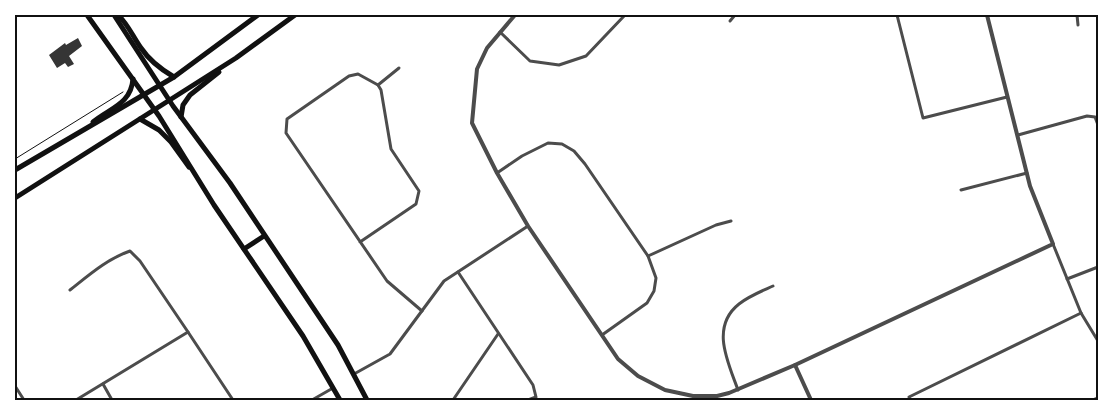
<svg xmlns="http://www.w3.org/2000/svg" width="1113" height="415" font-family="Inter,sans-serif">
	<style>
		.building { fill: #353535 }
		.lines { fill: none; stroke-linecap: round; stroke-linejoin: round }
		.path { stroke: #111; stroke-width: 1 }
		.minor { stroke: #4c4c4c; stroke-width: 3 }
		.tertiary { stroke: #4c4c4c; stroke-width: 4 }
		.primary { stroke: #111; stroke-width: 5 }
		.neatline { fill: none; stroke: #111; stroke-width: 2 }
	</style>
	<rect width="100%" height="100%" fill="#fff"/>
	<polygon class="building" points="78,38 82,46 69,56 74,64 68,67 65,63 57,68 49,55 65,43 66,45"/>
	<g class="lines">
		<polyline class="path" points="15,159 123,92"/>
		<g class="minor">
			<polyline points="897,15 923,118 1007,97"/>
			<polyline points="1077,15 1078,25"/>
			<polyline points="730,21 735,15"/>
			<polyline points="500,32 530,61 559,65 586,56 625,15"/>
			<polyline points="378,85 399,68"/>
			<polyline points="1018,135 1087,116 1095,117 1098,125"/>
			<polyline points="497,173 522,156 548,143 562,144 574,151 585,164 648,256 656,278 654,291 647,303 602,335"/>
			<polyline points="961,190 1027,173"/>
			<polyline points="360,242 416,204 419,191 391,149 381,90 378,85 358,74 349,76 287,119 286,133 387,281 422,311"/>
			<polyline points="1053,244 1081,313 1098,341"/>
			<polyline points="648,256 716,225 731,221"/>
			<polyline points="458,272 533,385 536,397 528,400"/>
			<polyline points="1067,279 1098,267"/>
			<path d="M70,290c19,-15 37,-31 60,-39l10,10 48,71"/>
			<polyline points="354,374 390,354 444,281 528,226"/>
			<polyline points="103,384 112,400"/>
			<polyline points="15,386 24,400"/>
			<path d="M738,390c-10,-28 -28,-63 1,-86 10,-8 23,-13 34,-18"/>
			<polyline points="76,400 188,332 233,400"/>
			<polyline points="312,400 333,388"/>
			<polyline points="453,400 498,334"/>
			<polyline points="910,400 909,397 1081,313"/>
			<polyline points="1093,400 1098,398"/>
		</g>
		<g class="tertiary">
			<polyline points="515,15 487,48 477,69 472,123 497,173 528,226 618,359 638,376 665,390 693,396 717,396 729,393 795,365 1053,244 1030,186 987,15"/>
			<polyline points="795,365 811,400"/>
		</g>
		<g class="primary">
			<polyline points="87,15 159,116 214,205 303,336 340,400"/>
			<polyline points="114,15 173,106 230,183 338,345 367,400"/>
			<path d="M118,15c10,9 15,22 23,33 8,12 21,22 33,29"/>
			<polyline points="181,117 183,105 190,95 219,72"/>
			<polyline points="140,119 159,130 171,142 189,167"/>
			<path d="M93,122c17,-14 38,-18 40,-43"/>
			<polyline points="15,170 174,77 258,15"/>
			<polyline points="15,198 236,58 295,15"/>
			<polyline points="244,249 264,236"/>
		</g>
	</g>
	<rect width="1113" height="415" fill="none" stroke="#ffffff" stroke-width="32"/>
	<rect x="16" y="16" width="1081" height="383" class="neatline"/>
</svg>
